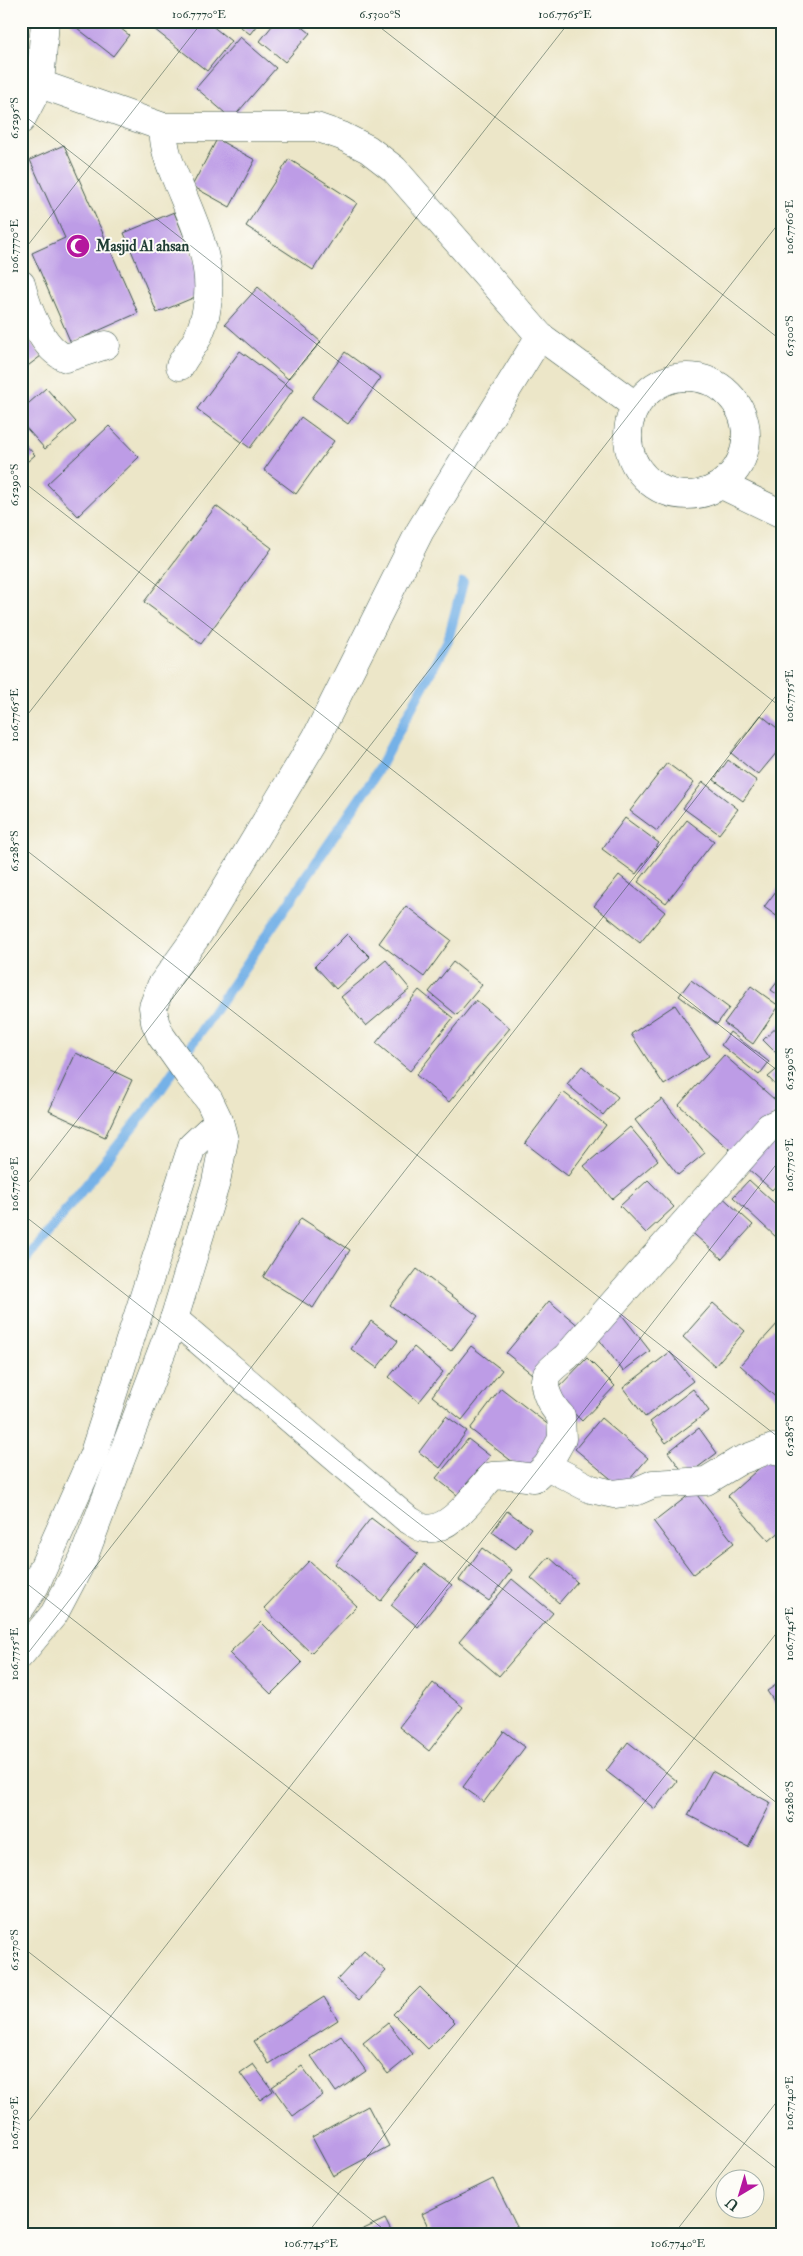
<svg xmlns="http://www.w3.org/2000/svg" width="803" height="2256" font-family="'IM FELL Double Pica',serif">
	<style>
		.lines { fill: none; stroke-linecap: round; stroke-linejoin: round }
		.stream { stroke: #74b1e7; stroke-width: 10 }
		.building { fill: #bd9ce6 }
		.minor-casing { stroke: #3e564a; stroke-width: 29 }
		.minor { stroke: #fff; stroke-width: 28 }
		.ticks { fill: none; stroke: #1f3d34; stroke-width: 1; stroke-opacity: 0.45 }
		.labels { text-anchor: middle; dominant-baseline: central; stroke-width: 4; stroke-linejoin: round; paint-order: stroke }
		.poi-label { font-size: 15px; font-weight: bold; fill: #1f3d34; stroke: #fdfcf7; text-anchor: start }
		.neatline { fill: none; stroke: #1f3d34; stroke-width: 2 }
		.ticks-label { font-size: 12px; text-anchor: middle; fill: #1f3d34 }
	</style>
	<rect width="100%" height="100%" fill="#fdfcf7"/>
	<filter id="ink" filterUnits="userSpaceOnUse"><feTurbulence type="fractalNoise" baseFrequency=".02" numOctaves="2"/><feDisplacementMap in="SourceGraphic" scale="10" xChannelSelector="R" yChannelSelector="G"/><feConvolveMatrix kernelMatrix="1 2 1 2 8 2 1 2 1" color-interpolation-filters="sRGB"/></filter>
	<filter id="wash" filterUnits="userSpaceOnUse"><feTurbulence type="fractalNoise" baseFrequency=".0096" numOctaves="4" result="noise"/><feDisplacementMap in="SourceGraphic" scale="20" xChannelSelector="R" yChannelSelector="G"/><feGaussianBlur stdDeviation="1.12" result="paint"/><feColorMatrix in="noise" values="0 0 0 0 0 0 0 0 0 0 0 0 0 0 0 0 0 1.4 0 .05"/><feComposite in="paint" operator="in"/></filter>
	<g filter="url(#wash)">
		<rect width="100%" height="100%" fill="#ece6c8"/>
		<g class="lines">
			<polyline class="stream" points="21,1266 149,1107 373,779 448,640 463,582"/>
		</g>
		<g id="blocks">
			<g class="building">
				<polygon points="68,21 111,21 129,35 113,56"/>
				<polygon points="160,21 206,21 231,41 207,71 154,29"/>
				<polygon points="233,21 260,21 250,34"/>
				<polygon points="276,21 295,21 310,33 285,62 260,41"/>
				<polygon points="240,37 276,68 232,119 196,88"/>
				<polygon points="217,139 255,160 230,207 192,186"/>
				<polygon points="64,145 138,313 71,343 32,253 65,238 30,160"/>
				<polygon points="289,159 357,203 313,270 246,226"/>
				<polygon points="174,212 207,292 157,313 124,233"/>
				<polygon points="258,287 321,342 288,379 225,324"/>
				<polygon points="21,330 41,356 21,371"/>
				<polygon points="240,351 293,390 250,448 197,409"/>
				<polygon points="345,352 381,378 348,424 312,398"/>
				<polygon points="46,388 76,422 45,449 21,422 21,410"/>
				<polygon points="301,417 334,441 296,494 264,470"/>
				<polygon points="109,426 139,457 78,516 47,484"/>
				<polygon points="21,440 35,455 21,467"/>
				<polygon points="216,506 272,548 201,644 144,602"/>
				<polygon points="761,715 782,732 782,746 758,775 731,753"/>
				<polygon points="728,760 757,781 743,801 714,780"/>
				<polygon points="667,763 694,783 657,831 630,811"/>
				<polygon points="703,782 738,809 719,834 683,808"/>
				<polygon points="625,818 659,843 636,874 602,849"/>
				<polygon points="687,820 714,841 666,903 638,882"/>
				<polygon points="619,875 665,912 640,943 594,906"/>
				<polygon points="782,883 782,920 764,907"/>
				<polygon points="406,906 451,940 424,977 379,943"/>
				<polygon points="347,934 370,957 336,989 315,966"/>
				<polygon points="386,960 410,989 366,1026 341,997"/>
				<polygon points="453,962 482,985 457,1015 429,992"/>
				<polygon points="782,976 782,998 771,990"/>
				<polygon points="691,980 729,1008 717,1024 679,996"/>
				<polygon points="751,986 779,1006 753,1044 724,1023"/>
				<polygon points="419,990 453,1018 410,1071 376,1043"/>
				<polygon points="476,1000 510,1028 449,1102 416,1075"/>
				<polygon points="675,1005 709,1056 664,1085 631,1034"/>
				<polygon points="782,1022 782,1053 779,1056 763,1040"/>
				<polygon points="730,1032 769,1062 759,1075 721,1045"/>
				<polygon points="76,1053 132,1080 105,1137 49,1111"/>
				<polygon points="724,1055 782,1106 738,1157 679,1105"/>
				<polygon points="782,1065 782,1092 768,1077"/>
				<polygon points="582,1066 618,1097 603,1115 567,1084"/>
				<polygon points="563,1092 606,1125 568,1176 525,1143"/>
				<polygon points="662,1099 705,1153 678,1175 635,1120"/>
				<polygon points="630,1127 658,1160 612,1199 584,1166"/>
				<polygon points="782,1127 782,1179 772,1190 746,1167"/>
				<polygon points="648,1180 674,1207 646,1233 620,1206"/>
				<polygon points="749,1180 782,1210 782,1231 776,1237 733,1197"/>
				<polygon points="718,1193 753,1225 722,1259 687,1228"/>
				<polygon points="301,1218 350,1250 313,1308 263,1277"/>
				<polygon points="417,1269 478,1316 451,1351 390,1305"/>
				<polygon points="549,1301 580,1327 537,1378 506,1353"/>
				<polygon points="713,1303 745,1331 715,1366 683,1337"/>
				<polygon points="618,1310 650,1351 623,1371 592,1330"/>
				<polygon points="371,1321 398,1341 377,1368 351,1349"/>
				<polygon points="779,1322 782,1324 782,1403 740,1365"/>
				<polygon points="471,1346 502,1370 462,1420 432,1396"/>
				<polygon points="414,1347 443,1372 419,1402 389,1377"/>
				<polygon points="670,1352 693,1381 645,1417 623,1388"/>
				<polygon points="587,1358 615,1386 582,1421 553,1393"/>
				<polygon points="501,1388 559,1433 527,1473 470,1429"/>
				<polygon points="693,1389 709,1411 666,1443 650,1422"/>
				<polygon points="446,1416 467,1431 440,1468 419,1452"/>
				<polygon points="601,1418 648,1458 622,1488 575,1449"/>
				<polygon points="699,1428 717,1453 686,1476 668,1452"/>
				<polygon points="468,1439 490,1456 457,1495 436,1478"/>
				<polygon points="774,1455 782,1463 782,1530 769,1541 728,1496"/>
				<polygon points="694,1491 734,1543 693,1574 654,1522"/>
				<polygon points="507,1511 531,1528 516,1549 492,1532"/>
				<polygon points="371,1518 418,1554 381,1601 335,1564"/>
				<polygon points="482,1548 512,1570 489,1601 459,1580"/>
				<polygon points="549,1557 577,1582 559,1603 531,1578"/>
				<polygon points="309,1561 357,1606 311,1653 264,1608"/>
				<polygon points="425,1564 452,1585 418,1627 391,1605"/>
				<polygon points="512,1579 553,1613 499,1676 459,1642"/>
				<polygon points="261,1622 302,1663 271,1694 229,1653"/>
				<polygon points="782,1681 782,1713 767,1691"/>
				<polygon points="433,1683 463,1707 429,1751 399,1727"/>
				<polygon points="504,1731 525,1747 484,1802 463,1787"/>
				<polygon points="628,1742 677,1781 655,1809 606,1771"/>
				<polygon points="712,1771 771,1803 748,1847 688,1815"/>
				<polygon points="364,1951 386,1971 359,2000 337,1980"/>
				<polygon points="420,1987 455,2022 428,2049 393,2014"/>
				<polygon points="324,1997 338,2020 269,2064 254,2041"/>
				<polygon points="388,2023 413,2054 388,2074 363,2043"/>
				<polygon points="341,2036 366,2071 336,2092 311,2056"/>
				<polygon points="253,2064 273,2091 260,2100 240,2073"/>
				<polygon points="302,2066 323,2095 293,2116 272,2087"/>
				<polygon points="368,2106 389,2146 333,2176 312,2137"/>
				<polygon points="493,2179 521,2235 432,2235 422,2214"/>
				<polygon points="385,2219 393,2235 351,2235"/>
			</g>
		</g>
	</g>
	<g filter="url(#ink)">
		<use href="#blocks" fill-opacity="0" stroke="#3e564a" stroke-width="1"/>
		<g class="lines">
			<g class="minor-casing">
				<g id="minor">
					<polyline points="40,84 163,127 316,127 342,136 368,149 394,169 540,336 636,406"/>
					<polyline points="21,120 40,84 45,21"/>
					<path d="M163,127c1,27 9,42 19,66 20,48 39,92 16,144 -5,10 -13,19 -18,29"/>
					<path d="M21,284c6,24 21,65 45,74l40,-13"/>
					<circle cx="687" cy="436" r="59"/>
					<polyline points="722,485 782,514"/>
					<path d="M174,1319l233,200c5,2 11,8 17,9 25,6 52,-35 68,-52l19,-1 23,3 13,-12 44,23 23,5 23,-3 16,-7 53,-3 33,-20 34,-13 9,5"/>
					<path d="M547,1466l15,-27 -1,-23c-9,-9 -22,-31 -13,-43 5,-6 12,-11 18,-16l203,-230 13,-6"/>
					<polyline points="21,1607 35,1586 93,1456 192,1146 219,1121"/>
					<polyline points="21,1654 54,1614 83,1559 174,1319 216,1182 224,1140 219,1121 209,1100 188,1074 161,1036 155,1022 153,1007 161,986 199,933 316,738 420,531 540,336"/>
				</g>
			</g>
			<use href="#minor" class="minor"/>
		</g>
	</g>
	<path class="ticks" d="M372,21l410,320M21,113l761,595M21,254l182,-233M21,480l761,594M21,723l549,-702M21,846l761,594M21,1192l761,-973M21,1213l761,594M21,1579l761,594M21,1662l761,-974M21,1946l370,289M21,2131l761,-974M306,2235l476,-609M673,2235l109,-140"/>
	<defs>
		<g id="mosque-disc" transform="scale(1.25)"><circle r="9.5" fill="#b5179e" stroke="#fdfcf7"/><path d="M3.5-4.9A6 6 0 1 0 3.5 4.9A5 5 0 1 1 3.5-4.9Z" fill="#fff"/></g>
	</defs>
	<g fill-rule="evenodd">
		<use href="#mosque-disc" x="78" y="246"/>
	</g>
	<g class="labels">
		<g class="poi-label">
			<text x="96" y="246">Masjid Al ahsan</text>
		</g>
	</g>
	<rect width="803" height="2256" fill="none" stroke="#fdfcf7" stroke-width="55"/>
	<g transform="translate(740 2194) rotate(218)"><circle r="24" fill="#fdfcf7" stroke="#a4b0a9"/>
	<path d="M0-4L9 19L0 12L-9 19Z" fill="#b5179e"/>
	<text y="-8" font-size="14" font-weight="bold" text-anchor="middle" fill="#1f3d34">U</text>
	</g>
	<rect x="28" y="28" width="748" height="2200" class="neatline"/>
	<g class="ticks-label">
		<text x="199" y="18">106.7770°E</text>
		<text x="380" y="18">6.5300°S</text>
		<text x="565" y="18">106.7765°E</text>
		<text transform="translate(14 118) rotate(-90)" y="4">6.5295°S</text>
		<text transform="translate(789 227) rotate(-90)" y="4">106.7760°E</text>
		<text transform="translate(14 246) rotate(-90)" y="4">106.7770°E</text>
		<text transform="translate(789 336) rotate(-90)" y="4">6.5300°S</text>
		<text transform="translate(14 485) rotate(-90)" y="4">6.5290°S</text>
		<text transform="translate(789 696) rotate(-90)" y="4">106.7755°E</text>
		<text transform="translate(14 715) rotate(-90)" y="4">106.7765°E</text>
		<text transform="translate(14 851) rotate(-90)" y="4">6.5285°S</text>
		<text transform="translate(789 1069) rotate(-90)" y="4">6.5290°S</text>
		<text transform="translate(789 1165) rotate(-90)" y="4">106.7750°E</text>
		<text transform="translate(14 1184) rotate(-90)" y="4">106.7760°E</text>
		<text transform="translate(789 1436) rotate(-90)" y="4">6.5285°S</text>
		<text transform="translate(789 1634) rotate(-90)" y="4">106.7745°E</text>
		<text transform="translate(14 1654) rotate(-90)" y="4">106.7755°E</text>
		<text transform="translate(789 1802) rotate(-90)" y="4">6.5280°S</text>
		<text transform="translate(14 1950) rotate(-90)" y="4">6.5270°S</text>
		<text transform="translate(789 2103) rotate(-90)" y="4">106.7740°E</text>
		<text transform="translate(14 2123) rotate(-90)" y="4">106.7750°E</text>
		<text x="311" y="2247">106.7745°E</text>
		<text x="678" y="2247">106.7740°E</text>
	</g>
</svg>
